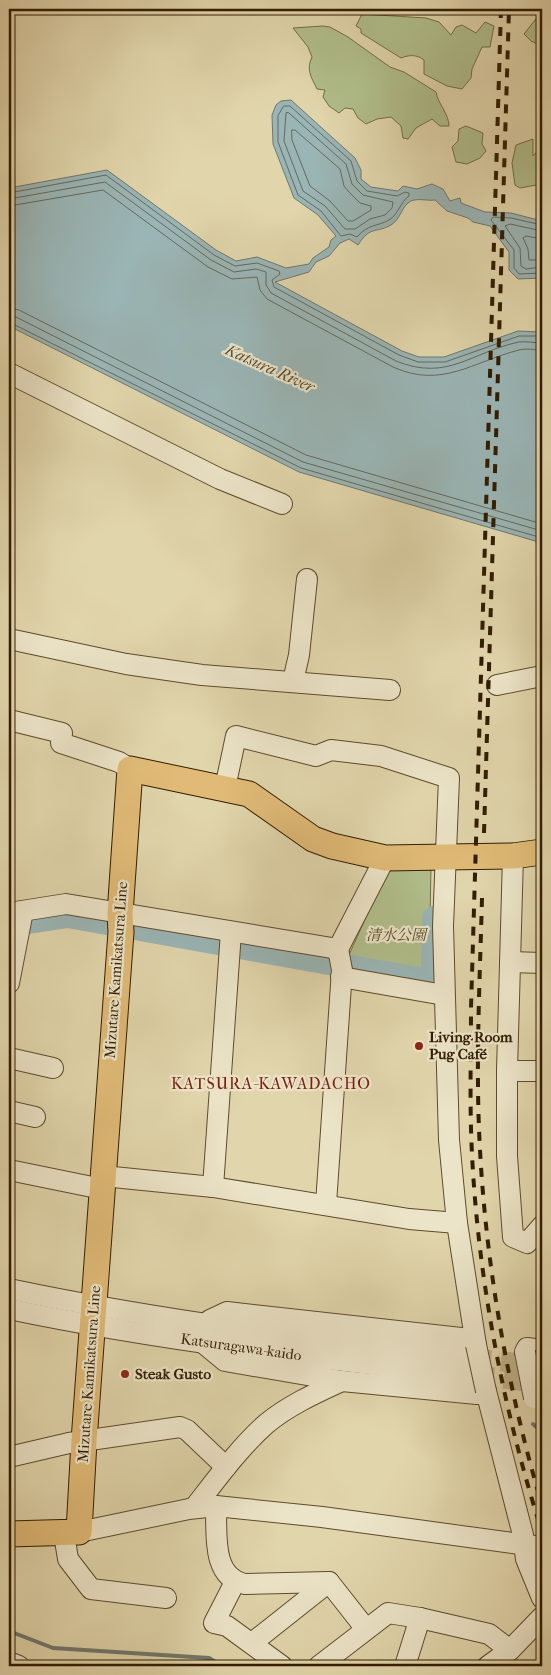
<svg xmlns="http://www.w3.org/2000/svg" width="551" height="1675" font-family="'IM FELL French Canon','Noto Serif JP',serif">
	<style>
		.green { fill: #b0be8b; stroke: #716e46 }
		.water { fill: #9ab5b5; stroke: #70786d }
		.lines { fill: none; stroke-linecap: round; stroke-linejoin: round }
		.shore { stroke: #66695a; stroke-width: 1 }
		.stream { stroke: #70786d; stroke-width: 4 }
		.river { stroke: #9ab5b5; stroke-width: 24 }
		.minor-tunnel { stroke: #beb089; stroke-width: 20; stroke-dasharray: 20 10; stroke-linecap: butt }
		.minor-casing { stroke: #5e4b2b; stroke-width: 22 }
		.major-casing { stroke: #321d00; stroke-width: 27 }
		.minor { stroke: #ece4c8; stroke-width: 20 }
		.major { stroke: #e0ba76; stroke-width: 25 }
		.rail { stroke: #321d00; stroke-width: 4; stroke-dasharray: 9 9; stroke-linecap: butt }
		.minor-bridge-casing { stroke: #5e4b2b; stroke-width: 22; stroke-linecap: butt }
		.minor-bridge { stroke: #ece4c8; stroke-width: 20 }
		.poi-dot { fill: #8f2418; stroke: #ece4c8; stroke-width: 2 }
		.labels { text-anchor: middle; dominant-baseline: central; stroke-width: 4.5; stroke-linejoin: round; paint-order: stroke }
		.park-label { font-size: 15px; font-style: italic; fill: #584d2a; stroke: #ece4c8 }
		.street-label { font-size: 15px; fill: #321d00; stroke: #ece4c8 }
		.poi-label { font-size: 15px; font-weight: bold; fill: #321d00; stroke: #ece4c8; text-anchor: start }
		.water-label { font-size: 16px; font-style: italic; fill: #514b36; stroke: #ece4c8 }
		.neighbourhood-label { font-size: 16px; letter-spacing: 1px; fill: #7a1f14; stroke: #ece4c8 }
	</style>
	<rect width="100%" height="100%" fill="#e1d5ab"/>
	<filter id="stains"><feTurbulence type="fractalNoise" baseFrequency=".004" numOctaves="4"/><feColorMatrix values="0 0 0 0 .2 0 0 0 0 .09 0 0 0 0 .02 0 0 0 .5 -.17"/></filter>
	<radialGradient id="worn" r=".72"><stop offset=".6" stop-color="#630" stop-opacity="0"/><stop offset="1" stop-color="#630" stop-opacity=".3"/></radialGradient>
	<g class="green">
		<path d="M362,14l64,4 13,4 12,13 5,-8 6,-2 14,8 9,-11 9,4 -4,21h-8l-10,22 -1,9 -9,11 -15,-3 -23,-12v-14c-8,-6 -15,-5 -23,-2l-40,-25v-4l-5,-3z"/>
		<polygon points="542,15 542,46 531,41 524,34 535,20"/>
		<path d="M323,26l7,1 18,10 42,30 14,5 32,20c2,12 13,22 13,34h-9l-8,-7 -16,9 -8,11 -5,-1 -2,-12 -10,-9 -14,2 -11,5 -8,-6 -5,-9 -8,-1 -6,5 -10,-7 -6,-9 2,-7 -8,-1c-6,-12 -11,-20 -5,-32l-4,-10 -15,-19z"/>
		<polygon points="466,126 483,133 482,144 486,151 480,158 467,164 456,162 452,147 458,141 459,129"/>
		<polygon points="533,139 533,156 542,146 542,184 520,188 515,185 512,163 516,145"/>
		<polygon points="397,865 431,866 429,975 349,962 348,957 386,873"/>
	</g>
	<path class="water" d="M291,100l64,58 6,12v9l10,8 27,4 5,-5 14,3 15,-5 11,5 7,12 10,-3 1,5 24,9 26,1 31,8v57l-24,1 -9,-9v-18l-19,-26 -17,-4 -5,-4 -21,-7 -12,-11c-7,1 -17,-2 -24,1 -9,4 -10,18 -20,24 -16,9 -20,0 -33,20l-9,-6 -9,4 -11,13 -13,6 -7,10 -34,10 127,69 17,6h25l74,-26 24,1v211l-243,-71 -290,-146v-138l98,-18 109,80 20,11 21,-4 29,11 23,-4 4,-6 16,-11 2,-7 5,-4 -18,-21 -24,-17 -21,-54 -1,-29 4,-10 5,-4z"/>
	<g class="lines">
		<g class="shore">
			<path d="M284,106h6l61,55 6,20 10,10 30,5 8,-4 4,1v3c-9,6 -10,18 -20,24 -13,7 -21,4 -32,17l-7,-3 -9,2 -20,-25 -23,-16 -20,-53v-26z"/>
			<polygon points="289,113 346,164 352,184 363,195 393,202 392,208 385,215 370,219 355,229 345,229 325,206 303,191 284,141 286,113"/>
			<polygon points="292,130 295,130 340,169 344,186 349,192 360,203 371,206 371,210 353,221 348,221 330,201 310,186 292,140"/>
			<polyline points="9,193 106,175 214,255 235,266 257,263 279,271 280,274 272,280 274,287 399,355 418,362 445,362 519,336 542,336"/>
			<path d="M9,199l96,-17 106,78 23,12 22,-3 10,3v13l5,8 125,68c52,21 75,-9 123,-19 7,-1 16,1 23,1"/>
			<path d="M9,206l94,-16 105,77 24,12 25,-2 3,13 7,9 126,68c49,22 79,-5 126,-17 7,-2 16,0 23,0"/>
			<polyline points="542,225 511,218 493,217 491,220 514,250 514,268 519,274 542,273"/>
			<polyline points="542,231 510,224 505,226 520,248 521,266 526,269 542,267"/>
			<polyline points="542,239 526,236 523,238 528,249 529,260 542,260"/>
			<polyline points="9,308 19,310 306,455 542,524"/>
			<polyline points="9,316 16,317 303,462 542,531"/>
			<polyline points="9,322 301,468 542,538"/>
		</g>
		<g class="stream">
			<polyline points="533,1424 542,1432"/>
			<polyline points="9,1631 53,1648 209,1658 222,1666"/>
			<polyline points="472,1666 483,1659"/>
		</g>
		<polyline class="river" points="9,925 68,916 429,981 433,977 434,918"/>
		<g class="minor-tunnel">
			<polyline points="471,1358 535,1365"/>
			<polyline points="474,1375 539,1383"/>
		</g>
		<g class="minor-casing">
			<g id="minor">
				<polyline points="9,373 220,479 282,504"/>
				<polyline points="9,639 126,664 202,675 390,690"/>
				<polyline points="293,681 299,655 307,579"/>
				<polyline points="497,685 542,676"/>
				<polyline points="9,720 62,733 61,743 119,762 130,769"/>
				<polyline points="225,788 236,736 316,756 331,750 381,756 449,778 443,926 449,1140 457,1223 476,1345"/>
				<polyline points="513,856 507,1071 507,1156 513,1237 527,1243 542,1226"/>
				<polyline points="9,913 66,904 338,949 385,858"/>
				<polyline points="510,962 542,963"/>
				<polyline points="341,977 444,995"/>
				<polyline points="9,983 23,911"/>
				<polyline points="9,1058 53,1068"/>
				<polyline points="507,1071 542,1071"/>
				<polyline points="9,1111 35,1117"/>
				<polyline points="9,1170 102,1189"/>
				<polyline points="103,1176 213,1187 409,1219 457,1223"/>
				<polyline points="213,1187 231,932"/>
				<polyline points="326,1204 342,970 338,949"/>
				<path d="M9,1289c152,32 308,51 462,69"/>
				<path d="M9,1309c153,32 309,50 465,66"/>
				<polyline points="210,1320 227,1312 470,1339 476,1345"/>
				<polyline points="202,1342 225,1361 342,1381 477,1394 486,1391 523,1535 526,1559 542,1598"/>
				<polyline points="525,1352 527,1348 542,1350"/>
				<polyline points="535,1365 542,1366"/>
				<polyline points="9,1457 69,1443 180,1427 187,1430 226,1467"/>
				<path d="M216,1506c1,27 -5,71 29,78l84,-2 37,47"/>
				<path d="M194,1508c22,-28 45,-60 72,-84 23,-19 50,-31 76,-43"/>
				<polyline points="79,1532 189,1509 216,1506 322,1517 542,1547"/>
				<polyline points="64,1534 68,1559 91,1589 166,1598"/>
				<polyline points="235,1582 214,1623 227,1626 282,1666"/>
				<polyline points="252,1643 329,1582"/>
				<polyline points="9,1662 19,1666"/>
				<polyline points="319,1666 388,1613 420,1618 489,1634 510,1650"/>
				<polyline points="405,1666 420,1618"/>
				<polyline points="488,1666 510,1650 542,1617"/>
			</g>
		</g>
		<g class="major-casing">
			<polyline id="major" points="9,1534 79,1532 84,1441 121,932 120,914 130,769 249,794 313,839 332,846 385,858 513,856 542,852"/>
		</g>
		<use href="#minor" class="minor"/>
		<use href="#major" class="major"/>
		<g class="rail">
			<path d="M501,9l-30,999c0,40 -1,81 0,121 4,135 30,274 71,403"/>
			<polyline points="484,833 509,9"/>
			<path d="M482,898c-2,77 -6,154 -3,231 5,126 27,255 63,376"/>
		</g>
		<g class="minor-bridge-casing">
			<g id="minor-bridge">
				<polyline points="476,1345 486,1391"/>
				<polyline points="525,1352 534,1398"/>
			</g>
		</g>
		<use href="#minor-bridge" class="minor-bridge"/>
	</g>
	<g class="poi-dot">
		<circle cx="419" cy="1046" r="5"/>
		<circle cx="125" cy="1374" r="5"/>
	</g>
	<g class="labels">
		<g class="park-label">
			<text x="396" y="935">清水公園</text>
		</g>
		<g class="street-label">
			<text transform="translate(116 970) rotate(-86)">Mizutare Kamikatsura Line</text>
			<text transform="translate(241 1347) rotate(8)">Katsuragawa-kaido</text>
			<text transform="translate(89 1374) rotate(-86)">Mizutare Kamikatsura Line</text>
		</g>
		<g class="poi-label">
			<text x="429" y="1037">Living Room<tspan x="429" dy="17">Pug Café</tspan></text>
			<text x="135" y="1374">Steak Gusto</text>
		</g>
		<g class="water-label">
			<text transform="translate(270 368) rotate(24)">Katsura River</text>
		</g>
		<g class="neighbourhood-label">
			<text x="271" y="1083">KATSURA-KAWADACHO</text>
		</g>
	</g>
	<rect width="551" height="1675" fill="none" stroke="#e1d5ab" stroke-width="30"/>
	<rect x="10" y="10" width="531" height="1655" fill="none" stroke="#321d00" stroke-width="2.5"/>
	<rect x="15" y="15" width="521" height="1645" fill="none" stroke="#321d00"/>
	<rect width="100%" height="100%" filter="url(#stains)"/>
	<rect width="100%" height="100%" fill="url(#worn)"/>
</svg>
